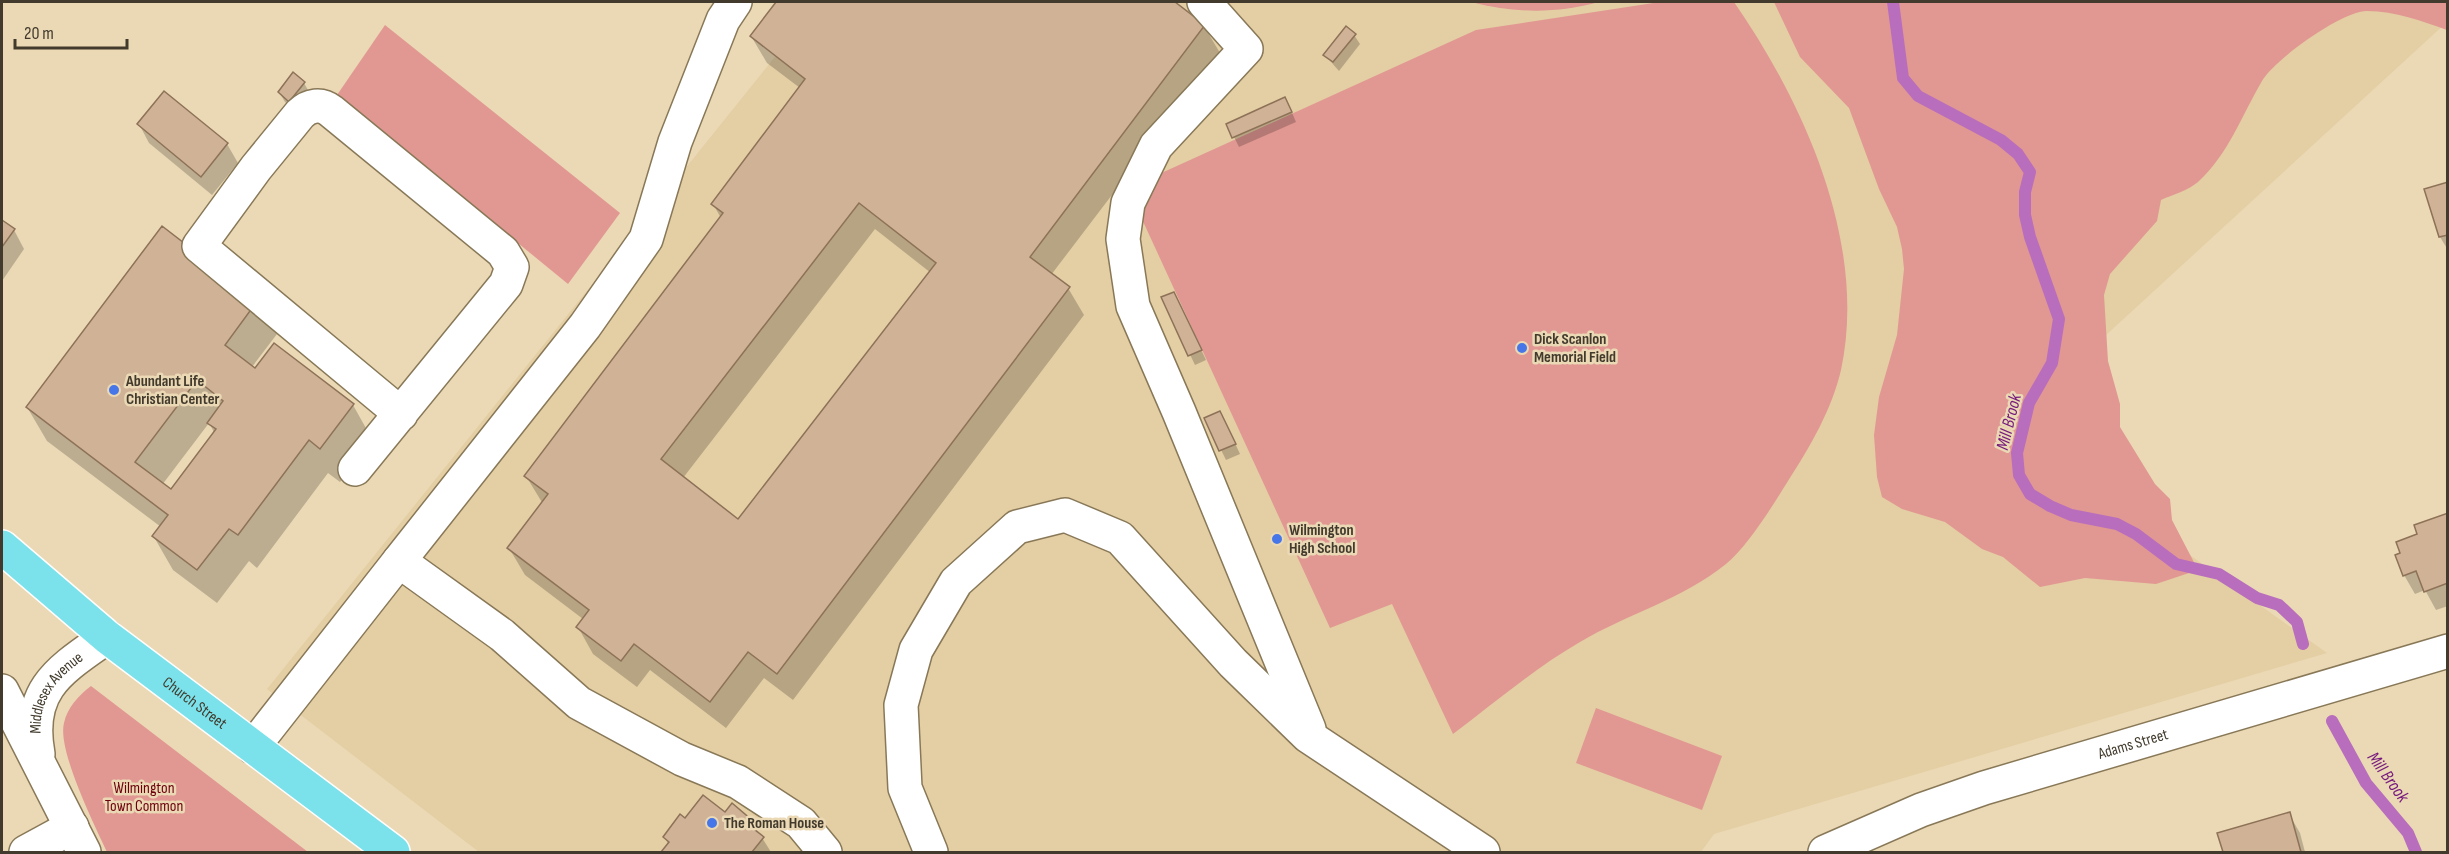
<svg xmlns="http://www.w3.org/2000/svg" width="2449" height="854" font-family="'Sofia Sans Condensed',sans-serif">
	<style>
		.built { fill: #e4cea4 }
		.green { fill: #e19892 }
		.shadow { fill: #0003; fill-rule: evenodd }
		.lines { fill: none; stroke-linecap: round; stroke-linejoin: round }
		.stream { stroke: #b86ebd; stroke-width: 12 }
		.building { fill: #d0b296; stroke: #8d7258; stroke-width: 1.5; fill-rule: evenodd }
		.minor-casing { stroke: #887857; stroke-width: 36 }
		.major-casing { stroke: #fff; stroke-width: 36 }
		.minor { stroke: #fff; stroke-width: 33 }
		.major { stroke: #7be2eb; stroke-width: 33 }
		.poi-dot { fill: #4776e8; stroke: #ebd9b5; stroke-width: 2 }
		.labels { text-anchor: middle; dominant-baseline: central; stroke-width: 5; stroke-linejoin: round; paint-order: stroke }
		.poi-label { font-size: 16px; font-weight: bold; fill: #423b2d; stroke: #ebd9b5; text-anchor: start }
		.street-label { font-size: 16px; fill: #423b2d; stroke: #ebd9b5 }
		.park-label { font-size: 16px; fill: #6e000d; stroke: #ebd9b5 }
		.water-label { font-size: 18px; font-style: italic; fill: #771a7e; stroke: #ebd9b5 }
	</style>
	<rect width="100%" height="100%" fill="#ebd9b5"/>
	<polygon class="built" points="819,2 2447,2 2447,22 2008,425 2327,653 1714,834 1701,852 479,852 267,689"/>
	<g class="green">
		<path d="M1471,2h128c-43,12 -86,11 -128,0z"/>
		<path d="M1660,2h74c70,101 134,242 107,368 -9,39 -31,77 -53,111 -15,24 -40,65 -62,83 -43,35 -99,50 -146,78 -45,26 -86,61 -127,92l-61,-130 -62,24 -189,-411 16,-42 319,-145z"/>
		<path d="M1774,2h673v28c-26,-9 -51,-19 -80,-19 -25,0 -92,48 -105,70 -20,34 -34,74 -64,101 -9,8 -26,13 -37,18l-4,21 -47,53 -6,21 4,66 12,43v23l35,57 15,15 2,21 26,50 -42,14 -71,-6 -45,9 -37,-30 -21,-8 -37,-27 -43,-13 -20,-12 -5,-20 -3,-42 5,-38 18,-62 7,-66 -2,-20 -5,-22 -18,-38 -30,-81 -49,-51z"/>
		<polygon points="385,25 620,213 568,284 337,95"/>
		<path d="M91,686l217,166h-201c-12,-26 -50,-102 -43,-129 3,-15 15,-28 27,-37z"/>
		<polygon points="1596,708 1722,756 1702,810 1576,763"/>
	</g>
	<g class="shadow">
		<path d="M777,2h395l32,24 16,27 -169,222 17,13 16,27 -291,385 -29,-22 -38,50 -76,-58 -13,17 -44,-33 -15,-27 5,-8 -58,-44 -16,-27 34,-44 -17,-28 195,-258 -8,-14 87,-116 -33,-25 -16,-27zM875,229l56,44 -193,248 -55,-43z"/>
		<polygon points="1354,35 1360,44 1339,71 1325,55"/>
		<polygon points="304,83 309,92 295,110 285,102 279,92"/>
		<polygon points="164,93 227,144 238,163 212,195 149,143 139,124"/>
		<polygon points="1290,108 1296,122 1239,147 1228,125"/>
		<polygon points="2448,184 2448,250 2440,237"/>
		<polygon points="2,222 14,230 24,249 2,281"/>
		<polygon points="1163,298 1179,303 1206,360 1195,365"/>
		<path d="M257,301l20,33 -25,33 3,3 19,-25 79,60 19,34 -32,43 -12,-9 -71,95 -8,-7 -32,42 -44,-33 -19,-33 7,-10 -114,-86 -20,-34zM209,423l6,11 -44,57 -9,-6z"/>
		<polygon points="1206,419 1225,422 1240,454 1226,460"/>
		<polygon points="2448,515 2448,606 2436,610 2425,590 2415,594 2404,575 2402,554 2419,535"/>
		<polygon points="725,814 752,822 771,852 663,852 669,845 664,837 685,820"/>
		<polygon points="2289,814 2300,833 2305,852 2224,852 2219,834"/>
	</g>
	<g class="lines">
		<g class="stream">
			<polyline points="1893,2 1903,78 1918,96 2001,140 2018,154 2030,172 2025,192 2025,215 2030,237 2059,319 2052,363 2029,403 2017,453 2019,475 2030,494 2050,506 2071,515 2117,524 2136,534 2176,564 2219,574 2257,598 2279,605 2297,622 2303,644"/>
			<polyline points="2332,721 2366,783 2408,833 2416,852"/>
		</g>
	</g>
	<g class="building">
		<path d="M776,2h399l30,23 -175,232 40,30 -293,387 -29,-22 -38,50 -76,-58 -13,17 -45,-34 13,-17 -82,-62 41,-54 -24,-18 199,-263 -12,-9 94,-125 -55,-43zM859,203l77,60 -198,256 -77,-60z"/>
		<polygon points="1346,26 1356,34 1333,62 1323,55"/>
		<polygon points="293,72 305,82 289,102 278,92"/>
		<polygon points="164,91 228,143 201,177 137,124"/>
		<polygon points="1285,97 1292,112 1232,138 1226,124"/>
		<polygon points="2448,182 2448,235 2439,237 2424,189"/>
		<polygon points="2,220 15,229 2,247"/>
		<path d="M162,226l96,74 -33,45 30,23 19,-25 80,61 -34,45 -11,-9 -71,95 -9,-6 -32,41 -45,-34 16,-21 -142,-108zM197,380l26,21 -16,22 9,6 -45,60 -36,-27z"/>
		<polygon points="1174,292 1202,350 1188,356 1161,297"/>
		<polygon points="1220,411 1236,444 1219,451 1204,418"/>
		<polygon points="2448,513 2448,583 2424,592 2416,571 2403,576 2395,555 2400,553 2396,542 2417,534 2414,525"/>
		<polygon points="703,795 725,812 732,803 753,821 750,826 764,837 752,852 661,852 669,842 663,837 680,814 685,818"/>
		<polygon points="2290,812 2301,852 2223,852 2217,833"/>
	</g>
	<g class="lines">
		<g class="minor-casing">
			<g id="minor">
				<polyline points="1204,2 1246,49 1156,146 1128,203 1123,239 1133,306 1179,412 1309,729"/>
				<path d="M355,469l151,-185 6,-17 -9,-15 -172,-141c-10,-8 -22,-6 -31,3l-44,54 -57,78 202,168"/>
				<polyline points="399,561 585,326 646,239 675,142 723,20 735,2"/>
				<polyline points="2,691 84,852"/>
				<polyline points="253,747 399,561 502,635 579,703 682,759 738,782 801,823 825,852"/>
				<path id="s1" d="M38,754c-12,-65 22,-84 69,-117"/>
				<polyline points="26,852 72,827"/>
				<polyline points="931,852 905,788 901,705 916,650 956,582 1017,527 1065,515 1120,538 1233,663 1308,736 1483,852"/>
				<path id="s2" d="M1825,852l96,-42 63,-22 464,-137"/>
			</g>
		</g>
		<g class="major-casing">
			<g id="major">
				<path id="s3" d="M2,547l105,90 286,215"/>
			</g>
		</g>
		<use href="#minor" class="minor"/>
		<use href="#major" class="major"/>
	</g>
	<g class="poi-dot">
		<circle cx="1522" cy="348" r="6"/>
		<circle cx="114" cy="390" r="6"/>
		<circle cx="1277" cy="539" r="6"/>
		<circle cx="712" cy="823" r="6"/>
	</g>
	<g class="labels">
		<g class="poi-label">
			<text x="1534" y="339">Dick Scanlon<tspan x="1534" dy="18">Memorial Field</tspan></text>
			<text x="126" y="381">Abundant Life<tspan x="126" dy="18">Christian Center</tspan></text>
			<text x="1289" y="530">Wilmington<tspan x="1289" dy="18">High School</tspan></text>
			<text x="724" y="823">The Roman House</text>
		</g>
		<g class="street-label">
			<text stroke="none"><textPath href="#s1" startOffset="68">Middlesex Avenue</textPath></text>
			<text stroke="none"><textPath href="#s3" startOffset="248">Church Street</textPath></text>
			<text stroke="none"><textPath href="#s2" startOffset="327">Adams Street</textPath></text>
		</g>
		<g class="park-label">
			<text x="144" y="788">Wilmington<tspan x="144" dy="18">Town Common</tspan></text>
		</g>
		<g class="water-label">
			<text transform="translate(2009 422) rotate(-76)">Mill Brook</text>
			<text transform="translate(2388 777) rotate(54)">Mill Brook</text>
		</g>
	</g>
	<rect width="2449" height="854" fill="none" stroke="#423b2d" stroke-width="6"/>
	<path d="M15 39v9h112v-9" fill="none" stroke="#423b2d" stroke-width="3"/>
	<text x="24" y="39" font-size="18" fill="#423b2d" stroke="#ebd9b5" stroke-width="4.5" paint-order="stroke">20 m</text>
</svg>
